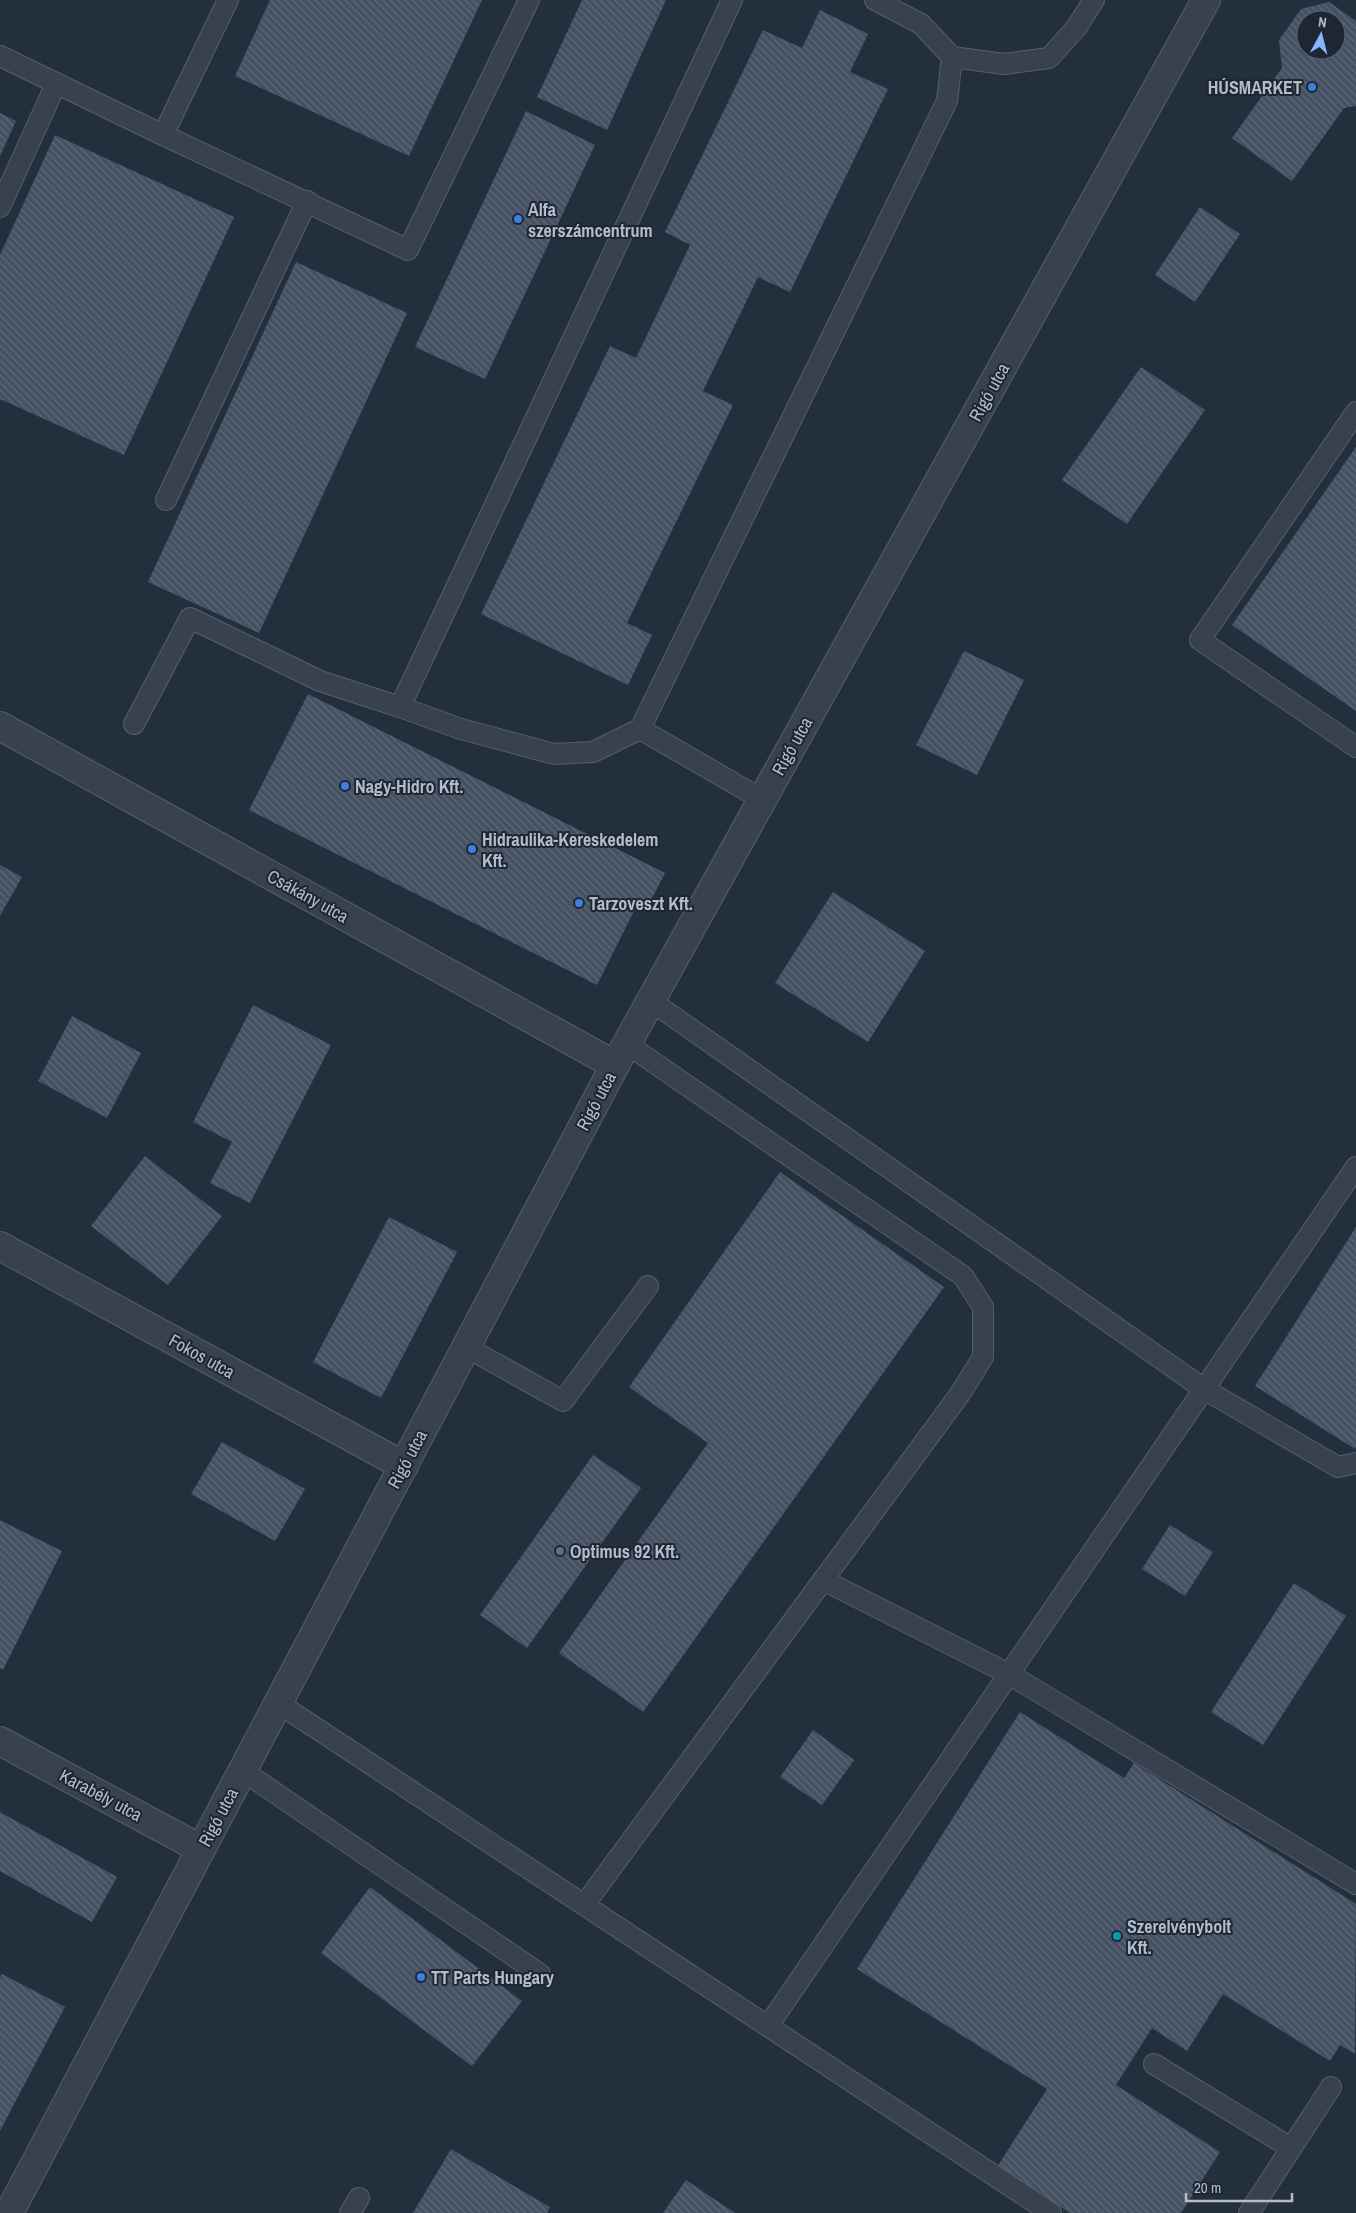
<svg xmlns="http://www.w3.org/2000/svg" width="1356" height="2213" font-family="'Archivo Narrow',sans-serif">
	<style>
		.building { fill: url(#building-back-hatch); fill-rule: evenodd }
		.lines { fill: none; stroke-linecap: round; stroke-linejoin: round }
		.service-casing { stroke: #565f6c; stroke-width: 22 }
		.minor-casing { stroke: #565f6c; stroke-width: 30 }
		.service { stroke: #38414e; stroke-width: 20 }
		.minor { stroke: #38414e; stroke-width: 28 }
		.shop-dot { fill: #3f7fe0; stroke: #1d2633; stroke-width: 2 }
		.service-dot { fill: #5c6f8a; stroke: #1d2633; stroke-width: 2 }
		.culture-dot { fill: #0f9aa8; stroke: #1d2633; stroke-width: 2 }
		.labels { text-anchor: middle; dominant-baseline: central; stroke-width: 4; stroke-linejoin: round; paint-order: stroke }
		.poi-label { font-size: 18px; font-weight: bold; fill: #b4bcc9; stroke: #1d2633; text-anchor: start }
		.street-label { font-size: 18px; fill: #b4bcc9; stroke: #1d2633 }
	</style>
	<defs>
		<pattern id="building-back-hatch" width="6" height="6" patternUnits="userSpaceOnUse" patternTransform="scale(1.25)"><rect width="6" height="6" fill="#455162"/><path d="M-1 5l2 2M0 0l6 6M5-1l2 2" fill="none" stroke="#5d6877"/></pattern>
	</defs>
	<rect width="100%" height="100%" fill="#242f3e"/>
	<g class="building">
		<polygon points="270,0 482,0 409,156 235,76"/>
		<polygon points="582,0 666,0 607,130 537,97"/>
		<path d="M1329,2l27,19v85l-12,2 -52,73 -60,-43 50,-70 -3,-28 22,-31zM1306,20h30v30h-30z"/>
		<polygon points="820,10 868,34 850,72 888,89 790,292 758,277 703,391 733,405 627,623 652,635 628,685 481,614 610,346 636,358 690,245 665,232 763,30 802,48"/>
		<polygon points="526,111 595,145 485,379 415,347"/>
		<polygon points="0,113 16,121 0,156"/>
		<polygon points="55,135 234,217 124,455 0,399 0,255"/>
		<polygon points="1200,207 1240,234 1195,302 1155,275"/>
		<polygon points="296,262 407,313 259,633 148,582"/>
		<polygon points="1141,367 1205,410 1127,524 1062,480"/>
		<polygon points="1356,447 1356,711 1232,625"/>
		<polygon points="964,651 1024,680 977,775 916,745"/>
		<polygon points="308,694 665,873 648,906 639,901 597,985 249,810"/>
		<polygon points="0,865 22,877 0,916"/>
		<polygon points="833,892 925,951 868,1042 775,983"/>
		<polygon points="253,1005 331,1045 250,1203 210,1183 232,1142 193,1122"/>
		<polygon points="72,1016 141,1053 107,1118 38,1081"/>
		<polygon points="145,1156 222,1216 168,1285 91,1226"/>
		<polygon points="780,1172 944,1287 643,1712 559,1653 708,1443 629,1387"/>
		<polygon points="389,1217 457,1252 381,1398 313,1362"/>
		<polygon points="1356,1227 1356,1447 1355,1449 1255,1386"/>
		<polygon points="222,1442 305,1489 275,1541 191,1494"/>
		<polygon points="593,1455 641,1488 527,1648 480,1615"/>
		<polygon points="0,1520 62,1551 3,1670 0,1668"/>
		<polygon points="1170,1525 1213,1552 1185,1596 1142,1569"/>
		<polygon points="1294,1583 1346,1616 1263,1745 1211,1712"/>
		<polygon points="1020,1712 1124,1778 1134,1763 1356,1904 1355,2054 1340,2045 1330,2061 1223,1994 1187,2051 1152,2028 1116,2085 1220,2152 1181,2213 1070,2213 997,2167 1047,2089 857,1969"/>
		<polygon points="813,1730 854,1760 822,1805 780,1777"/>
		<polygon points="0,1812 117,1877 92,1922 0,1871"/>
		<polygon points="370,1887 522,2001 472,2066 321,1953"/>
		<polygon points="2,1974 65,2007 0,2131 0,1977"/>
		<polygon points="451,2149 550,2207 547,2213 413,2213"/>
		<polygon points="686,2180 735,2213 663,2213"/>
	</g>
	<g class="lines">
		<g class="service-casing">
			<g id="service">
				<polyline points="732,0 400,707 461,729 554,754 593,752 640,729 947,101 952,57 921,24 875,0"/>
				<polyline points="0,56 163,135 228,0"/>
				<polyline points="952,57 1004,64 1049,58 1076,28 1094,0"/>
				<polyline points="163,135 408,250 529,0"/>
				<polyline points="0,207 56,84"/>
				<polyline points="1356,412 1200,640 1356,747"/>
				<polyline points="166,500 307,201"/>
				<polyline points="134,724 190,618 320,681 400,707"/>
				<polyline points="640,729 763,800"/>
				<polyline points="651,1001 1204,1389 1338,1467 1356,1463"/>
				<polyline points="466,1347 563,1401 648,1286"/>
				<polyline points="823,1580 1009,1674 1356,1884"/>
				<polyline points="278,1703 1051,2213"/>
				<polyline points="243,1771 540,1974"/>
				<polyline points="584,1905 960,1394 983,1357 983,1307 963,1276 627,1044"/>
				<polyline points="768,2026 1356,1167"/>
				<polyline points="1154,2064 1291,2148"/>
				<polyline points="350,2213 359,2198"/>
				<polyline points="1249,2213 1331,2087"/>
			</g>
		</g>
		<g class="minor-casing">
			<g id="minor">
				<polyline points="0,726 615,1065"/>
				<polyline points="0,1246 404,1466"/>
				<polyline points="0,1741 201,1849"/>
				<polyline points="9,2213 615,1065 1206,0"/>
			</g>
		</g>
		<use href="#service" class="service"/>
		<use href="#minor" class="minor"/>
	</g>
	<g class="shop-dot">
		<circle cx="1312" cy="87" r="5"/>
		<circle cx="518" cy="219" r="5"/>
		<circle cx="345" cy="786" r="5"/>
		<circle cx="472" cy="849" r="5"/>
		<circle cx="579" cy="903" r="5"/>
		<circle cx="421" cy="1977" r="5"/>
	</g>
	<circle class="service-dot" cx="560" cy="1551" r="5"/>
	<circle class="culture-dot" cx="1117" cy="1936" r="5"/>
	<g class="labels">
		<g class="poi-label">
			<text x="1302" y="87" text-anchor="end">HÚSMARKET</text>
			<text x="528" y="209">Alfa<tspan x="528" dy="21">szerszámcentrum</tspan></text>
			<text x="355" y="786">Nagy-Hidro Kft.</text>
			<text x="482" y="839">Hidraulika-Kereskedelem<tspan x="482" dy="21">Kft.</tspan></text>
			<text x="589" y="903">Tarzoveszt Kft.</text>
			<text x="570" y="1551">Optimus 92 Kft.</text>
			<text x="1127" y="1926">Szerelvénybolt<tspan x="1127" dy="21">Kft.</tspan></text>
			<text x="431" y="1977">TT Parts Hungary</text>
		</g>
		<g class="street-label">
			<text transform="translate(989 392) rotate(-61)">Rigó utca</text>
			<text transform="translate(792 746) rotate(-61)">Rigó utca</text>
			<text transform="translate(308 896) rotate(29)">Csákány utca</text>
			<text transform="translate(596 1101) rotate(-62)">Rigó utca</text>
			<text transform="translate(202 1356) rotate(29)">Fokos utca</text>
			<text transform="translate(407 1459) rotate(-62)">Rigó utca</text>
			<text transform="translate(101 1795) rotate(28)">Karabély utca</text>
			<text transform="translate(218 1817) rotate(-62)">Rigó utca</text>
		</g>
	</g>
	<g transform="translate(1321 35) rotate(7)"><circle r="24" fill="#1d2633" stroke="#59626f"/>
	<path d="M0-4L9 19L0 12L-9 19Z" fill="#8ab4f8"/>
	<text y="-8" font-size="14" font-weight="bold" text-anchor="middle" fill="#b4bcc9">N</text>
	</g>
	<path d="M1186 2193v8h106v-8" fill="none" stroke="#b4bcc9" stroke-width="2.5"/>
	<text x="1194" y="2193" font-size="15" fill="#b4bcc9" stroke="#1d2633" stroke-width="4" paint-order="stroke">20 m</text>
</svg>
